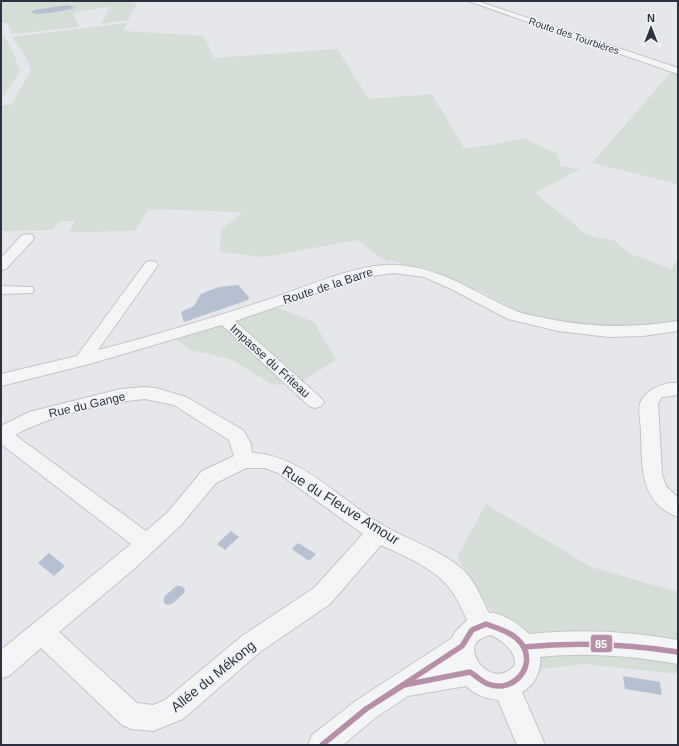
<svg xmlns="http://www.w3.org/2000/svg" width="679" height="746" font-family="Arial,sans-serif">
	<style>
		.green { fill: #d4ddd6 }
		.water { fill: #b5c0d2 }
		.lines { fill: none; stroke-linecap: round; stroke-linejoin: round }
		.minor-casing { stroke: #c2c4c6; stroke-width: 2 }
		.minor { fill: #f4f5f6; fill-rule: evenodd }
		.bus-1-casing { stroke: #f3f5f8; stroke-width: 8 }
		.bus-1 { stroke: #b98ea8; stroke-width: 5.5 }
		.labels { text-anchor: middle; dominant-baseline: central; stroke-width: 3; stroke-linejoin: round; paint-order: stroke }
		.far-street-label { font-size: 10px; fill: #2c3242; stroke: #f3f5f8 }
		.street-label { font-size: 12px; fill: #2c3242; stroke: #f3f5f8 }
		.near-street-label { font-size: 14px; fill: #2c3242; stroke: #f3f5f8 }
		.line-badge { stroke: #f3f5f8; stroke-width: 1.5 }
		.badge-label { font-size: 11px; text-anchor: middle; font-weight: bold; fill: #fff }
	</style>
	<rect width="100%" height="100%" fill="#e5e7ea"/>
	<g class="green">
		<polygon points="1,1 114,1 137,3 128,20 102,24 108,10 107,7 73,13 79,27 12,34 7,22 1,23"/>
		<polygon points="127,23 123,31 204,36 214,58 337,49 369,99 432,94 464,148 491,145 523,138 558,154 560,166 580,169 535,193 587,235 615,241 630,254 672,269 678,257 678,322 616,329 573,326 521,313 479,290 391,260 387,262 357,240 264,257 220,252 221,230 243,212 149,209 134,231 69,232 75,221 60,221 53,230 1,231 1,106 11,105 31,71 26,57 12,37"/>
		<polygon points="1,31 13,52 20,71 1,100"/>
		<polygon points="672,71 678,73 678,184 592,163"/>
		<polygon points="278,308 314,322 336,360 296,385 272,384 230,359 190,350 173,336"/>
		<polygon points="486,504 591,567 678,592 678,674 584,664 541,669 487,605 457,557"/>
	</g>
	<g class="water">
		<path d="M68,5l7,3c-10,2 -37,9 -44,4l3,-2z"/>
		<polygon points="238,285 249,297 248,300 184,322 181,312 194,306 201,294 208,291 219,287"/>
		<polygon points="231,531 239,537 225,550 217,544"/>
		<polygon points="298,543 316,554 309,561 292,549"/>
		<polygon points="49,553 65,566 54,576 38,563"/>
		<polygon points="176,586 181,586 185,589 184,593 172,604 167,605 164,603 164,597"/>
		<polygon points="623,676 660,682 662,695 625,689"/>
	</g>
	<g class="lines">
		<g class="minor-casing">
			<g id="minor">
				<polygon points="468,1 477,1 678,68 678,74"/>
				<polygon points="27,234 32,235 34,238 32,241 6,269 1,270 1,258 22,235"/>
				<path d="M151,261l5,1 2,3 -60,85c59,-15 117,-33 175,-52 35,-12 88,-36 125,-33 45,3 79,29 118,46 9,4 20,5 29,7 45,10 88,10 133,3v10l-35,5 -34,1 -51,-6 -50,-12 -57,-30 -27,-12 -30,-4 -30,4 -129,44 86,77 3,4 -3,4 -6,2 -6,-2 -87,-81 -133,39 -88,22v-12l76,-18 69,-94z"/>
				<polygon points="1,286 32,287 34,290 32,293 1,294"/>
				<path d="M668,383h10v12l-16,2 -4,7 4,70 4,12 12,12v19c-39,-14 -36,-52 -37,-86 0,-8 -4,-23 0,-30 7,-12 15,-14 27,-18z"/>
				<path d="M145,387l11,1 30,9 57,33 8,14 1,9c51,2 91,50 134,74 25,14 52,22 74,40 14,11 21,31 29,46 13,-1 31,12 40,21 50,-5 99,-3 149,6v24c-46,-8 -92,-12 -138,-7 2,14 -6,29 -18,35l23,53h-28l-19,-45c-11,-1 -24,-6 -32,-14l-58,10 -33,22 -32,27h-35l4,-10 45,-35 95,-62 3,-6 12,-12c-6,-13 -12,-27 -22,-37 -17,-18 -43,-28 -64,-38l-51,59 -70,48 -77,67 -30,12 -22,-2 -9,-4 -81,-77 -31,27 -9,4v-29l130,-106 -130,-100v-18l28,-14 92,-23zM145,399l29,6 55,35 5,16 -32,15 -35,42 -21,18 -131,-96c34,-19 91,-33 130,-36zM246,468h19l13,5 85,61 -49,54 -72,48 -77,64 -12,5 -16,-2 -78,-71 75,-63 47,-44 35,-42zM491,635c12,6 25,16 24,30 -19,23 -46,-5 -40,-20 3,-7 10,-8 16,-10z"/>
			</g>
		</g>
		<use href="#minor" class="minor"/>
		<g class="bus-1-casing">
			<g id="bus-1">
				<path d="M486,624c13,5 26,8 35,19 17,23 -8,51 -33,41 -6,-2 -12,-8 -18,-12l-66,13 -38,24 96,-63 10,-16z"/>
				<path d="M524,647c52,-5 102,-3 154,5"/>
				<polyline points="322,745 366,709"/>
			</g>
		</g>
		<use href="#bus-1" class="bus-1"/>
	</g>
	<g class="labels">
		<g class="far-street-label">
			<text transform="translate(574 36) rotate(19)">Route des Tourbières</text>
		</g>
		<g class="street-label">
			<text transform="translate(328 286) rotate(-18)">Route de la Barre</text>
			<text transform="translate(270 361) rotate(42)">Impasse du Friteau</text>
			<text transform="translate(87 405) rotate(-13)">Rue du Gange</text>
		</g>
		<g class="near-street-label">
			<text transform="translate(341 505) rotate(32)">Rue du Fleuve Amour</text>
			<text transform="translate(213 676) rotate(-39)">Allée du Mékong</text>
		</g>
	</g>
	<rect class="line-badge" x="590" y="634" width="23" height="19" rx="4" fill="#b98ea8"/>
	<g class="badge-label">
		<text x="601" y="648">85</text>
	</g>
	<rect width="679" height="746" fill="none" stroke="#2c3242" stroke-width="4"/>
	<g transform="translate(651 28)" stroke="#f3f5f8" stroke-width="3" paint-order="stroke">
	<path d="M0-3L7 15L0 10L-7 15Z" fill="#2c3242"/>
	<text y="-6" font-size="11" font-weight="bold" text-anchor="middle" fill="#2c3242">N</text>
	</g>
</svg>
